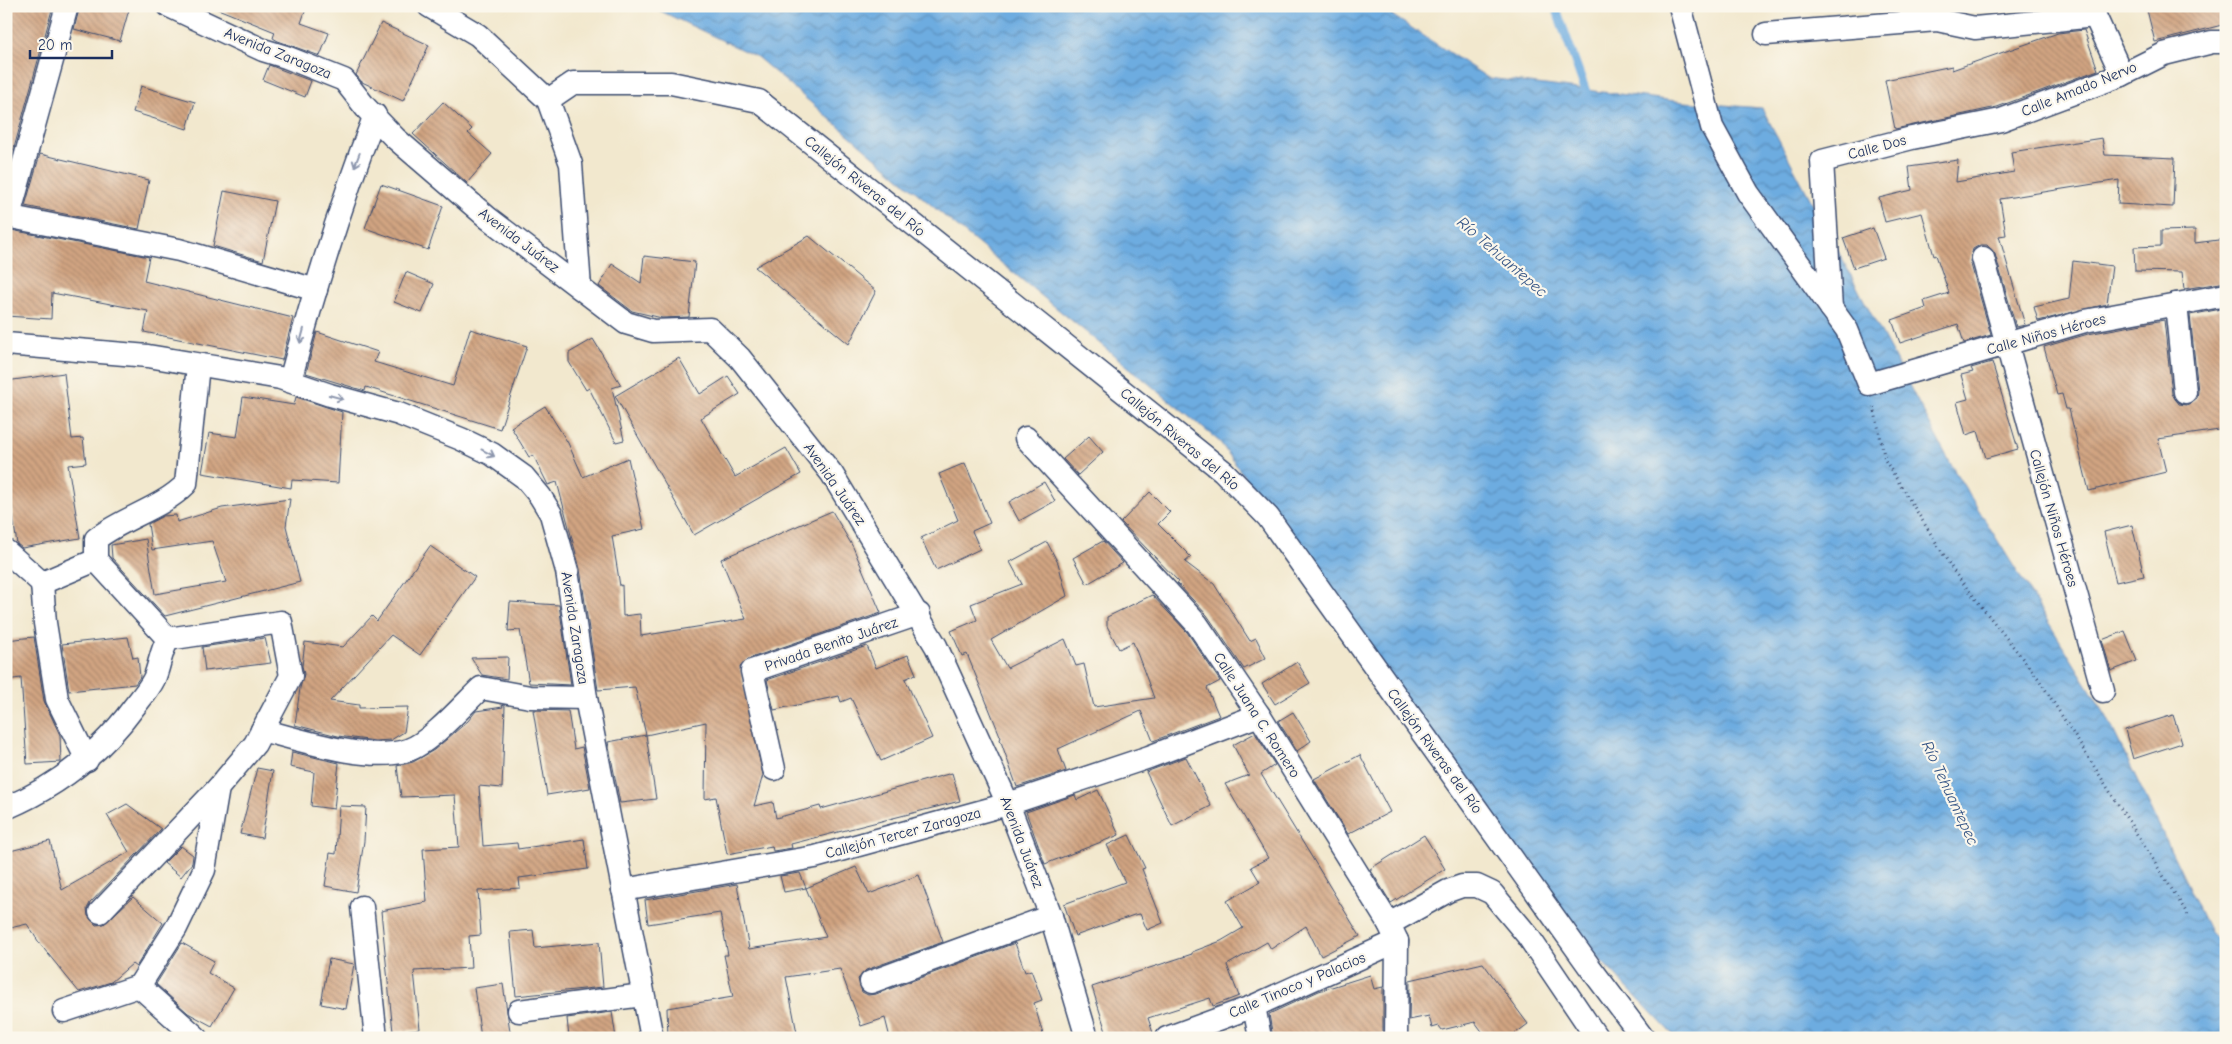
<svg xmlns="http://www.w3.org/2000/svg" width="2232" height="1044" font-family="'Comic Neue',sans-serif">
	<style>
		.water { fill: url(#water-waves); stroke: #446e9f }
		.lines { fill: none; stroke-linecap: round; stroke-linejoin: round }
		.stream { stroke: #6dace0; stroke-width: 9 }
		.building { fill: url(#building-back-hatch) }
		.minor-casing { stroke: #3b4b6f; stroke-width: 25 }
		.path { stroke: #3b4b6f; stroke-width: 3; stroke-dasharray: 1 4; stroke-linecap: butt }
		.minor { stroke: #fff; stroke-width: 22 }
		.oneway { stroke: #8d97ae }
		.labels { text-anchor: middle; dominant-baseline: central; stroke-width: 4.5; stroke-linejoin: round; paint-order: stroke }
		.street-label { font-size: 15px; fill: #1b2f5e; stroke: #fbf7ec }
		.water-label { font-size: 16px; font-style: italic; fill: #345485; stroke: #fbf7ec }
	</style>
	<defs>
		<pattern id="water-waves" width="16" height="10" patternUnits="userSpaceOnUse" patternTransform="scale(1.25)"><rect width="16" height="10" fill="#6dace0"/><path d="M0 5q4-4 8 0t8 0" fill="none" stroke="#598cb9"/></pattern>
		<pattern id="building-back-hatch" width="6" height="6" patternUnits="userSpaceOnUse" patternTransform="scale(1.25)"><rect width="6" height="6" fill="#d1a481"/><path d="M-1 5l2 2M0 0l6 6M5-1l2 2" fill="none" stroke="#a9866d"/></pattern>
	</defs>
	<rect width="100%" height="100%" fill="#fbf7ec"/>
	<filter id="ink" filterUnits="userSpaceOnUse"><feTurbulence type="fractalNoise" baseFrequency=".02" numOctaves="2"/><feDisplacementMap in="SourceGraphic" scale="10" xChannelSelector="R" yChannelSelector="G"/><feConvolveMatrix kernelMatrix="1 2 1 2 8 2 1 2 1" color-interpolation-filters="sRGB"/></filter>
	<filter id="wash" filterUnits="userSpaceOnUse"><feTurbulence type="fractalNoise" baseFrequency=".0096" numOctaves="4" result="noise"/><feDisplacementMap in="SourceGraphic" scale="20" xChannelSelector="R" yChannelSelector="G"/><feGaussianBlur stdDeviation="1.12" result="paint"/><feColorMatrix in="noise" values="0 0 0 0 0 0 0 0 0 0 0 0 0 0 0 0 0 1.4 0 .05"/><feComposite in="paint" operator="in"/></filter>
	<g filter="url(#wash)">
		<rect width="100%" height="100%" fill="#f2e8ce"/>
		<polygon class="water" points="650,6 1378,6 1488,78 1684,102 1762,108 1954,470 2107,717 2210,932 2226,949 2226,1038 1676,1038 1516,873 1390,707 1301,557 1220,442 949,220 757,57"/>
		<g class="lines">
			<polyline class="stream" points="1555,6 1589,100"/>
		</g>
		<g id="blocks">
			<g class="building">
				<polygon points="6,6 53,6 6,177"/>
				<polygon points="80,6 130,6 120,41 74,29"/>
				<polygon points="307,6 301,23 329,33 320,56 278,41 273,38 275,32 213,7"/>
				<polygon points="2146,6 2226,6 2226,24 2155,42"/>
				<polygon points="381,23 429,45 403,101 362,82 356,75"/>
				<polygon points="2084,30 2098,70 1997,107 1895,129 1885,80 1952,66 1952,70 2058,33"/>
				<polygon points="269,65 311,81 305,97 263,80"/>
				<polygon points="141,86 195,102 187,129 133,112"/>
				<polygon points="443,102 472,129 468,133 492,154 467,183 413,134"/>
				<polygon points="2102,138 2105,155 2175,158 2173,207 2118,204 2119,180 2000,199 2006,235 1999,236 2025,325 2016,327 1995,254 1987,245 1980,245 1973,249 1970,261 1991,335 1964,343 1958,324 1900,343 1892,320 1926,308 1924,301 1949,293 1936,255 1934,256 1922,213 1885,222 1879,198 1912,190 1909,167 1958,160 1956,182 2014,172 2011,152"/>
				<polygon points="40,154 149,180 139,229 25,206"/>
				<polygon points="381,184 443,206 428,250 365,228"/>
				<polygon points="224,191 275,201 263,261 213,246"/>
				<polygon points="1873,228 1884,258 1854,268 1843,238"/>
				<polygon points="6,229 149,257 144,281 293,318 282,360 144,332 148,311 52,293 51,319 6,316"/>
				<polygon points="2195,230 2195,243 2226,239 2226,282 2184,289 2182,272 2135,271 2134,247 2161,246 2161,231"/>
				<polygon points="809,236 876,291 849,344 755,267"/>
				<polygon points="644,256 695,262 689,317 662,318 632,311 599,286 612,264 641,283"/>
				<polygon points="2073,261 2112,266 2107,304 2038,321 2034,307 2069,299"/>
				<polygon points="406,272 434,284 422,313 394,302"/>
				<polygon points="2226,308 2226,429 2158,439 2166,472 2089,491 2069,409 2066,409 2062,394 2057,395 2044,347 2088,334 2164,320 2172,394 2179,404 2187,405 2197,398 2198,391 2190,315"/>
				<polygon points="470,329 527,346 500,429 366,387 365,391 306,373 317,332 378,352 374,362 453,386"/>
				<polygon points="593,339 621,385 612,388 624,440 616,442 589,388 586,390 569,362 569,353"/>
				<polygon points="679,358 700,394 728,376 740,394 701,418 735,477 786,448 801,474 694,535 615,396"/>
				<polygon points="1992,362 2018,449 1986,458 1978,431 1966,435 1957,402 1968,399 1961,375 1973,372 1971,368"/>
				<polygon points="64,373 72,439 83,438 86,463 68,465 80,538 22,548 17,544 9,492 6,492 6,381"/>
				<polygon points="243,397 294,405 296,397 342,412 338,483 292,480 291,488 202,473 209,433 237,437"/>
				<polygon points="545,406 568,443 583,477 628,458 644,529 612,536 620,586 622,585 623,616 640,614 641,636 746,619 721,559 832,511 853,547 881,613 748,659 740,667 763,775 754,806 773,802 776,818 820,806 821,809 952,773 960,801 791,844 792,848 773,851 772,846 727,854 716,797 705,799 706,722 646,735 635,687 598,690 580,569 557,482 548,485 533,455 529,457 511,427"/>
				<polygon points="1089,436 1103,452 1078,475 1063,459"/>
				<polygon points="965,463 990,523 972,531 980,549 936,570 921,538 958,520 939,474"/>
				<polygon points="1044,482 1055,501 1019,521 1009,502"/>
				<polygon points="1150,492 1170,512 1158,524 1191,557 1185,562 1214,584 1250,641 1256,638 1266,658 1244,669 1207,615 1177,583 1179,582 1121,522"/>
				<polygon points="290,499 286,526 300,582 165,616 112,558 111,545 146,539 155,594 226,582 212,541 152,550 148,524 163,516 176,515 177,522 222,508"/>
				<polygon points="2132,525 2144,576 2116,582 2104,532"/>
				<polygon points="1103,541 1123,563 1087,584 1073,558"/>
				<polygon points="1047,542 1058,563 1067,596 991,640 1007,668 1065,639 1076,666 1084,664 1094,707 1154,698 1133,642 1119,649 1107,626 1107,617 1152,595 1187,632 1220,681 1207,688 1219,716 1153,741 1141,711 1058,749 1066,771 1017,787 1000,739 1001,738 967,654 962,656 951,631 977,620 971,604 1022,584 1010,562"/>
				<polygon points="430,546 475,577 420,655 391,635 330,701 359,705 359,708 408,707 404,732 391,740 375,741 338,736 295,725 300,688 304,674 302,666 305,642 343,647 372,616 377,621"/>
				<polygon points="510,602 559,605 571,685 529,683 520,630 508,631"/>
				<polygon points="2125,631 2137,661 2111,671 2102,640"/>
				<polygon points="34,637 44,701 60,735 61,762 27,764 21,678 6,680 6,640"/>
				<polygon points="128,637 133,658 138,657 140,677 135,684 69,691 62,644"/>
				<polygon points="265,638 271,663 205,671 202,647"/>
				<polygon points="867,646 876,668 908,655 916,674 905,679 932,738 881,761 851,698 841,702 839,696 774,710 767,680"/>
				<polygon points="508,657 507,679 482,675 471,658"/>
				<polygon points="1297,662 1310,683 1275,704 1262,684"/>
				<polygon points="502,705 505,706 502,788 479,786 483,846 517,843 518,849 584,839 588,869 519,878 520,888 478,891 481,935 469,936 471,968 414,971 420,1029 393,1032 381,911 427,902 423,849 459,847 455,795 401,797 397,766 413,762 434,750 468,721 476,711 503,707"/>
				<polygon points="533,710 568,711 574,749 582,747 590,788 547,795"/>
				<polygon points="1293,712 1311,741 1297,751 1278,721"/>
				<polygon points="2173,715 2182,743 2133,759 2125,730"/>
				<polygon points="1255,733 1275,765 1261,774 1360,936 1321,956 1306,926 1271,949 1267,942 1227,965 1239,996 1213,1006 1210,998 1148,1018 1153,1033 1139,1038 1108,1038 1092,987 1192,954 1192,952 1221,941 1243,928 1227,901 1260,882 1251,867 1268,858 1225,784 1249,775 1233,745"/>
				<polygon points="646,735 656,799 620,803 608,742"/>
				<polygon points="292,752 339,763 334,809 311,806 314,772 290,767"/>
				<polygon points="1360,755 1390,812 1348,834 1314,779"/>
				<polygon points="1186,757 1211,806 1172,826 1146,772"/>
				<polygon points="257,768 273,771 262,838 240,834"/>
				<polygon points="1098,790 1119,835 1045,864 1026,812 1075,795 1077,800"/>
				<polygon points="127,804 161,829 90,903 87,909 88,916 96,925 104,924 133,897 163,923 136,967 132,964 111,982 79,992 40,944 27,924 6,929 6,852 50,841 62,890 129,852 107,815"/>
				<polygon points="339,806 366,807 364,841 356,892 325,886 330,853 336,854"/>
				<polygon points="1129,835 1145,868 1142,869 1163,923 1147,930 1140,914 1134,915 1075,936 1064,904 1125,882 1107,845"/>
				<polygon points="1424,835 1445,869 1391,903 1370,869"/>
				<polygon points="181,846 193,855 192,863 181,877 164,863"/>
				<polygon points="856,867 869,894 919,875 943,942 866,970 858,979 862,992 868,995 876,994 1015,943 1025,972 1031,970 1042,1000 1034,1003 1044,1038 890,1038 885,1018 861,1026 840,969 786,977 798,1038 668,1038 667,1008 733,997 724,955 728,955 720,913 648,924 645,900 737,884 749,949 826,937 806,888"/>
				<polygon points="800,873 806,888 784,892 780,876"/>
				<polygon points="533,930 535,948 599,942 603,987 516,996 510,932"/>
				<polygon points="182,943 214,961 208,973 234,988 212,1026 188,1013 156,984"/>
				<polygon points="329,959 354,964 346,1009 321,1004"/>
				<polygon points="1483,963 1528,1024 1509,1038 1487,1038 1475,1022 1442,1030 1439,1026 1432,1028 1429,1016 1409,1020 1410,980"/>
				<polygon points="1370,975 1374,989 1383,987 1383,1038 1273,1038 1269,1014 1319,991"/>
				<polygon points="503,984 511,1038 481,1038 474,988"/>
				<polygon points="612,1012 616,1038 569,1038 567,1018"/>
			</g>
		</g>
	</g>
	<g filter="url(#ink)">
		<use href="#blocks" fill-opacity="0" stroke="#3b4b6f" stroke-width="1"/>
		<g class="lines">
			<g class="minor-casing">
				<g id="minor">
					<polyline points="169,6 263,50 286,57 344,80 366,108 395,138 488,218 626,323 653,331 710,329 740,358 832,474 936,646 1008,804 1051,916 1087,1038"/>
					<polyline points="429,6 478,35 548,100 571,164 580,288"/>
					<polyline points="1680,6 1712,127 1748,193 1847,330 1869,384 2085,321 2226,295"/>
					<polyline points="2094,6 2095,16 2122,75"/>
					<polyline points="1766,34 1937,20 1975,28 2095,16"/>
					<polyline points="548,100 573,83 671,83 759,101 1223,471 1268,517 1589,966 1643,1038"/>
					<polyline points="6,216 179,250 316,290"/>
					<polyline points="9,216 67,6"/>
					<polyline points="1983,258 2103,691"/>
					<polyline points="2176,304 2185,392"/>
					<polyline points="1831,308 1822,161 1912,138 2001,120 2122,75 2164,54 2212,42 2226,42"/>
					<polyline points="6,344 148,356 280,378 330,395 399,414 461,439 492,454 524,477 540,496 551,514 567,571 586,698 652,1038"/>
					<path d="M290,381c24,-90 51,-179 85,-266"/>
					<polyline points="1026,438 1197,624 1259,715 1389,924 1397,941 1396,1038"/>
					<path d="M6,551l36,32 54,-23v-21c28,-22 65,-30 90,-55l12,-119"/>
					<polyline points="96,560 168,639"/>
					<polyline points="42,583 45,623 57,699 87,760"/>
					<path d="M262,730c38,10 108,33 146,20 22,-7 56,-46 73,-62l49,9 56,1"/>
					<polyline points="774,769 752,671 919,614"/>
					<path d="M6,808c52,-22 95,-56 128,-101 7,-9 15,-18 20,-28 6,-14 6,-26 14,-40"/>
					<polyline points="623,890 815,857 1008,804 1149,757 1259,715"/>
					<polyline points="362,907 376,1038"/>
					<polyline points="100,912 218,788"/>
					<polyline points="1389,924 1448,891 1462,886 1477,886 1492,893 1528,936 1597,1038"/>
					<polyline points="871,982 1051,916"/>
					<polyline points="139,986 197,1038"/>
					<polyline points="1254,1006 1260,1038"/>
					<polyline points="64,1011 139,986 176,928 204,870 218,788 255,744 291,676 281,622 168,639"/>
					<polyline points="519,1011 643,995"/>
					<polyline points="1167,1038 1254,1006 1397,941"/>
				</g>
			</g>
			<polyline class="path" points="1874,407 1885,460 1955,573 2038,678 2190,918"/>
			<use href="#minor" class="minor"/>
		</g>
		<defs><path id="oneway-shaft" d="M-6 0H5M1.5-3L5.5 0L1.5 3" fill="none" stroke-width="1.6" stroke-linecap="round" stroke-linejoin="round" transform="scale(1.25)"/></defs>
		<g class="oneway">
			<use href="#oneway-shaft" transform="translate(357 160) rotate(111)"/>
			<use href="#oneway-shaft" transform="translate(302 336) rotate(105)"/>
			<use href="#oneway-shaft" transform="translate(336 397) rotate(15)"/>
			<use href="#oneway-shaft" transform="translate(488 453) rotate(28)"/>
		</g>
	</g>
	<g class="labels">
		<g class="street-label">
			<text transform="translate(278 53) rotate(22)">Avenida Zaragoza</text>
			<text transform="translate(2079 89) rotate(-22)">Calle Amado Nervo</text>
			<text transform="translate(1877 147) rotate(-15)">Calle Dos</text>
			<text transform="translate(865 186) rotate(39)">Callejón Riveras del Río</text>
			<text transform="translate(519 240) rotate(37)">Avenida Juárez</text>
			<text transform="translate(2046 334) rotate(-15)">Calle Niños Héroes</text>
			<text transform="translate(1180 439) rotate(40)">Callejón Riveras del Río</text>
			<text transform="translate(835 484) rotate(55)">Avenida Juárez</text>
			<text transform="translate(2054 518) rotate(74)">Callejón Niños Héroes</text>
			<text transform="translate(575 628) rotate(81)">Avenida Zaragoza</text>
			<text transform="translate(831 644) rotate(-19)">Privada Benito Juárez</text>
			<text transform="translate(1257 715) rotate(57)">Calle Juana C. Romero</text>
			<text transform="translate(1435 751) rotate(54)">Callejón Riveras del Río</text>
			<text transform="translate(903 833) rotate(-15)">Callejón Tercer Zaragoza</text>
			<text transform="translate(1022 842) rotate(69)">Avenida Juárez</text>
			<text transform="translate(1297 985) rotate(-23)">Calle Tinoco y Palacios</text>
		</g>
		<g class="water-label">
			<text transform="translate(1502 257) rotate(41)">Río Tehuantepec</text>
			<text transform="translate(1950 793) rotate(65)">Río Tehuantepec</text>
		</g>
	</g>
	<rect width="2232" height="1044" fill="none" stroke="#fbf7ec" stroke-width="25"/>
	<path d="M30 50v8h82v-8" fill="none" stroke="#1b2f5e" stroke-width="2.5"/>
	<text x="38" y="50" font-size="15" fill="#1b2f5e" stroke="#fbf7ec" stroke-width="4" paint-order="stroke">20 m</text>
</svg>
